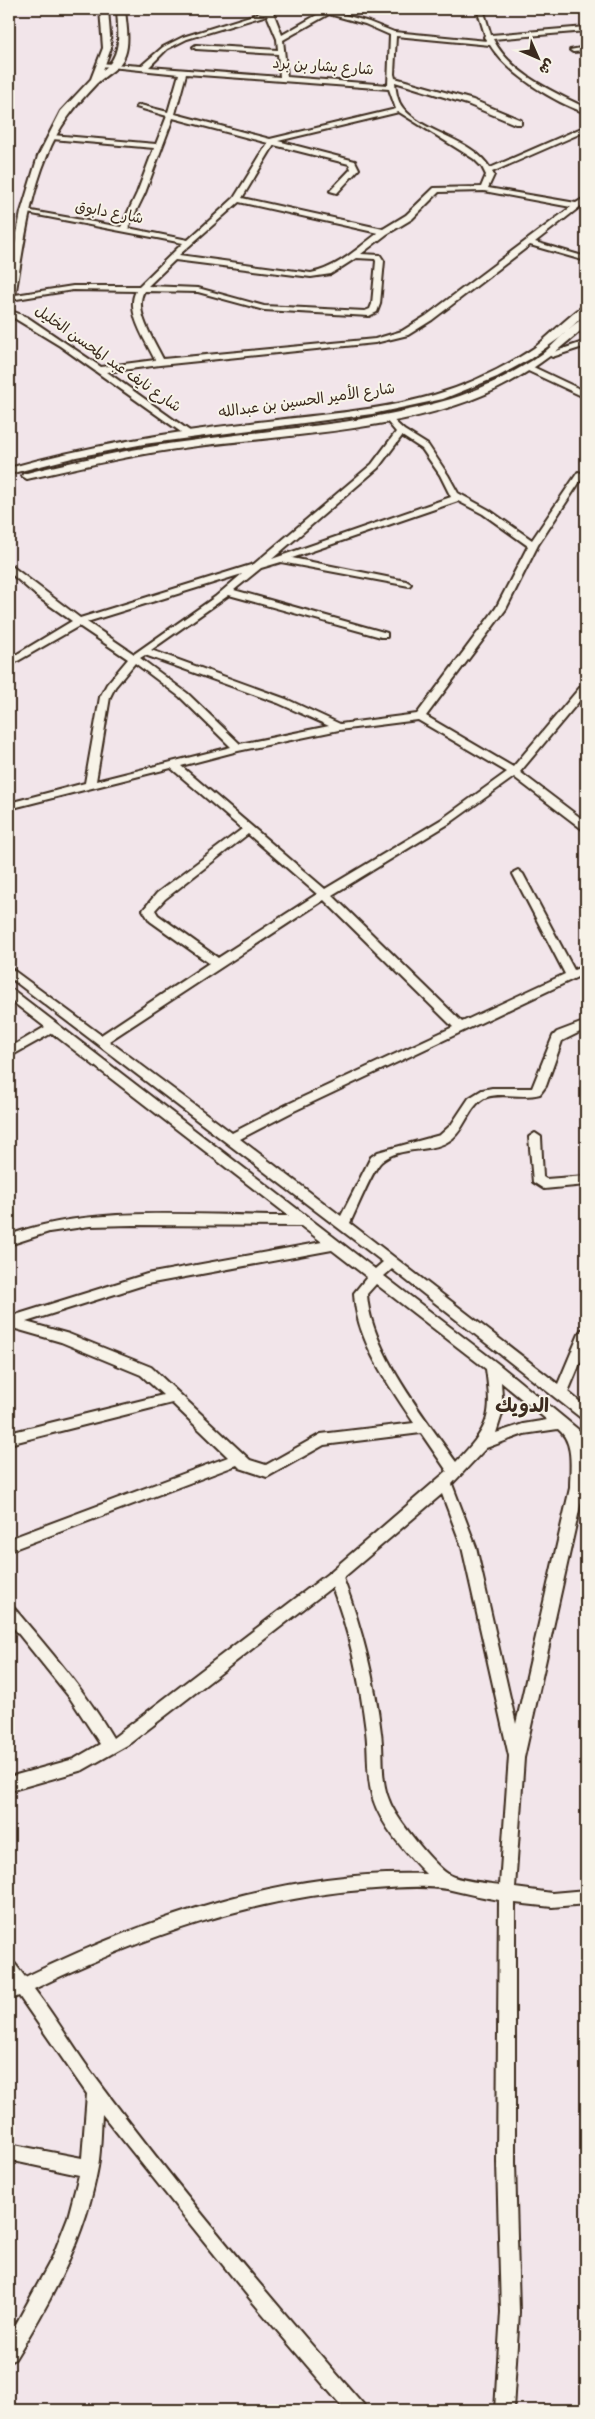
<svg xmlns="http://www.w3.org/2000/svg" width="595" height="2419" font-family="Dekko,'Playpen Sans Arabic',sans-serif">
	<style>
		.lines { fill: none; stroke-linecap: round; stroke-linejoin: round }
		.minor-casing { stroke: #3b2a1e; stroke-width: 4 }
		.tertiary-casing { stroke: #3b2a1e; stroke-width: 4 }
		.minor { fill: #f7f3e8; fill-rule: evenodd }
		.tertiary { fill: #f7f3e8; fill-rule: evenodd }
		.labels { text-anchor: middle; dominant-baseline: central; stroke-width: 4; stroke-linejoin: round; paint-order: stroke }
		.far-street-label { font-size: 15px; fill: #3b2a1e; stroke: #f7f3e8 }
		.neighbourhood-label { font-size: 19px; font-weight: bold; fill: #3b2a1e; stroke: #f7f3e8 }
	</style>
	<rect width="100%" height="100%" fill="#f2e5ea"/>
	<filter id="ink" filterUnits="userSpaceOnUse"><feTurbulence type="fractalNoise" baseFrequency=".02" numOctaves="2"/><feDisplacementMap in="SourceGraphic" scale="10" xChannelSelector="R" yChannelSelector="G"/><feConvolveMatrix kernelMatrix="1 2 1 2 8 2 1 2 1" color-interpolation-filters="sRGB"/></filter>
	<g filter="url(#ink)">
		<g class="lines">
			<g class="minor-casing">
				<g id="minor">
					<path d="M265,9h6l2,3 9,23 40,-23 -7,-3h9l45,13 25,10 93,9 -3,-4 1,-2 -8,-26h6l8,26 95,-8v4l-93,8c18,35 59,52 93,69v5c-32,-11 -78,-39 -96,-68l-94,-9 -2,38 1,4 78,22 48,20v4h-6l-48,-20 -72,-22c1,9 2,19 8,26 21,26 69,30 87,60l96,-42v5l-94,41 2,3 -6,13 88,15 10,-6v5l-51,40 51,15v4l-56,-16 -98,75 -24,15 -33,8 -215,22 -53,7 84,60v4l-3,1 -128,-91 -51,-31v-5l18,7 74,50 54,-7c-9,-19 -30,-49 -19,-69l-63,-1 -63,10 -1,-4 64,-10h66l44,-43 -161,-31 4,-2 95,17 16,-34 17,-45 -102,-9 -4,-2 4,-2 104,9 11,-28 -31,-9 4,-2 28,7 11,-38 -78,-8 -2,-1v-2l42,3 22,-19 20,-10 83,-26zM329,14l36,10 25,11 -2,50 -101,-8 -4,-37zM267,15l10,24 1,11 -82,-5 -3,2 3,2 82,5 2,23 -131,-10 18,-18 20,-10zM186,74l203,15 7,20 -126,30 -95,-25zM399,112l75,47 8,8 4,8 -5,12 -47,1 -28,27 -23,14 -141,-31 32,-53 75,19 2,5 -21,22 7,2 22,-24 -4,-8 -77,-20zM173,118l95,25 -34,55 -46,42 -60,-12 17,-35zM484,191l87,16 -145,109 -24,15 -27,8 -212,20c-9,-19 -30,-48 -19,-68l54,1 66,18 105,6 8,-4 3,-8 4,-43 -4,-6 -19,-1 26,-20 25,-15 27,-27zM239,202l139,31c-21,16 -41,35 -67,40l-132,-18zM356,258l19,1 1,2 -4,43 -2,5 -5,2 -101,-5 -66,-18 -50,-2 27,-26 136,17 20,-3z"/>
					<polygon points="586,47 586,51 573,52 570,50"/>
					<polygon points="586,341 586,346 552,357 548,354"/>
					<polygon points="529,365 586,392 586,398 526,370 525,368"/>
					<path d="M389,416l15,14 24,15 20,30 10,18 31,17 43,30 46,-68 7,2 -47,71 -32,64 -80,107 87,51 69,-82 4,-1v9l-66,79 66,50v8l-4,-1 -68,-52 -64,46 -118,72 130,127 103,-48 -52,-100 1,-2 4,-2 5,4 51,96 12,-5v8l-292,138 -54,28 101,77 30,-59 7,-5 62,-17 11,-10 18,-27 13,-8 10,-2h40l21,-52 4,-4 29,-11v8l-24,12 -16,45 -6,8c-18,5 -38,-2 -53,3 -17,6 -21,30 -34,41 -20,17 -52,6 -72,24 -8,7 -25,49 -31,61l208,161 21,-50 2,-4 5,-1v20l-18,43 18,15v12l-5,-1 -189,-149 -8,7 113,87 89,73v13l-3,-1 1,40 -60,270 -9,130 37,5 34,-3v14l-34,3 -37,-4v259l4,150 -6,98h-18l6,-98 -4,-150 2,-262c-17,-3 -35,-7 -52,-11 -22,-4 -49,-2 -72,0 -119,7 -234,48 -341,100 21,27 38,57 58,84 85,114 177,224 271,331l3,6h-21l-94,-110 -149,-186c-1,17 -1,35 -4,53 -12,69 -46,133 -83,192l-6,3v-25l43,-79 16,-41 11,-42 -70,-15v-16l73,14 5,-64 -68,-98 -10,4v-38l6,2 10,13c124,-60 261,-108 401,-103 -20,-21 -44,-47 -53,-75 -7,-22 -4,-45 -7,-68 -6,-49 -16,-98 -34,-144l-203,157 -46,26 -74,21v-14l65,-18 26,-15 -30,-46 -61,-76v-16l5,2c35,42 71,82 99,130l217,-166 117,-101 -26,-38 -97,12 -57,32 -27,-9 -3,-3 -228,86v-12l219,-82 -56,-54 -163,41v-11l154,-38 -22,-20 -80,-33 -52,-15v-10l138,-43 175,-32 -21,-16 -169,-1 -42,1 -41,6 -40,13v-10c87,-31 188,-19 280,-19l-237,-183 -43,24v-9l36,-21 -36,-28v-10l4,1 362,279 8,-7 -374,-285v-10l92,68 108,-72 -59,-42 -7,-11 14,-17 85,-64 -71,-61 -162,41v-6l76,-20 15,-86 7,-13 21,-25 -49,-33 -70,40v-7l63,-38 -34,-24 -29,-25v-8l71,54 174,-54 118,-100 24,-32 -11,-13zM402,436l20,13 18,26 11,22 -179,62 106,-91zM458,501l25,13 45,32 -32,62 -79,106 -77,10 -54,-25 -135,-49 78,-55 152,42h6v-4l-153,-43 27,-22 20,-6 128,24 2,-2 -5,-3 -114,-23zM242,574l-27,23 -81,57 -47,-32zM145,655l133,48 51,23 -89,18 -53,-51 -47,-35zM135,663l45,34 51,50 -135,34 14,-84 5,-10zM418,720l89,52 -65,47 -117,70 -144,-123 57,-15 101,-21zM248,834l69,60 -99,64 -60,-43 -3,-5 10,-11zM324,900l129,127 -167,78 -54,28 -123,-92zM332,1250l35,27 -13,16c2,47 34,91 60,130l-93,11 -55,31 -16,-5 -99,-93 -82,-33 -43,-12 121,-38zM376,1284l110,85c7,49 3,58 -30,93 -32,-46 -86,-112 -89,-168zM501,1382l46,38 -24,4 -27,9 7,-22zM558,1429c17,14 12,39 12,59l-54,236 -40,-177 -24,-63 34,-36 38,-14zM442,1494l20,53 47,209 -9,129c-13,-2 -42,-4 -52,-11 -15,-10 -53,-56 -59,-74 -9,-21 -5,-45 -8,-67 -6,-53 -19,-105 -38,-155z"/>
					<polygon points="535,1133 541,1137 543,1177 546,1179 586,1176 586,1185 544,1189 533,1182 529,1137"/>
				</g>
			</g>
			<g class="tertiary-casing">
				<g id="tertiary">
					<path d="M100,9h8l3,39 -8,22c20,-15 15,-39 14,-61h8c1,14 5,32 0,46 -5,14 -19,19 -29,29 -21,22 -38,43 -49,72 -19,45 -24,97 -33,145l-5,3v-27l12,-65 17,-56 23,-45 30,-32 12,-31z"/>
					<path d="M586,305v8l-25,24 -31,22 -33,18 -54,22 -71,15 -228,30 -68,13 -67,17v-6c79,-22 160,-36 242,-45 61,-8 124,-11 183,-28 34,-10 70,-27 100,-47 11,-8 44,-41 52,-43z"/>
					<path d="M586,318v8c-24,21 -47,40 -76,56 -88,49 -220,52 -320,65 -55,7 -109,20 -163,32l-5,-3 1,-2c55,-14 111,-26 167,-33 84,-12 169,-16 250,-39 37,-10 71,-27 102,-48 13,-9 30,-32 44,-36z"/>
				</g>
			</g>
			<use href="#minor" class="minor"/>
			<use href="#tertiary" class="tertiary"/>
		</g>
	</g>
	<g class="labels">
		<g class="far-street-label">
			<text transform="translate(323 68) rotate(4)">شارع بشار بن برد</text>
			<text transform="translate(109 214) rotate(11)">شارع دابوق</text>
			<text transform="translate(107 360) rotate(35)">شارع نايف عبد المحسن الخليل</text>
			<text transform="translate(307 402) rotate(-8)">شارع الأمير الحسين بن عبدالله</text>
		</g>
		<g class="neighbourhood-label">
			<text x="522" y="1408">الدويك</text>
		</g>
	</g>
	<rect width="595" height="2419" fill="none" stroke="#f7f3e8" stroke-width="30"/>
	<rect x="15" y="15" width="565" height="2389" fill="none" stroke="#3b2a1e" stroke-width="2" filter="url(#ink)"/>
	<g transform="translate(538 58) rotate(135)" stroke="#f7f3e8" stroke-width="4" paint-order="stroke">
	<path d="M0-4L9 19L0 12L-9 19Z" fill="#3b2a1e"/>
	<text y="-8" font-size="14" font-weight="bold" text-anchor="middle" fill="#3b2a1e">ش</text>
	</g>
</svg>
